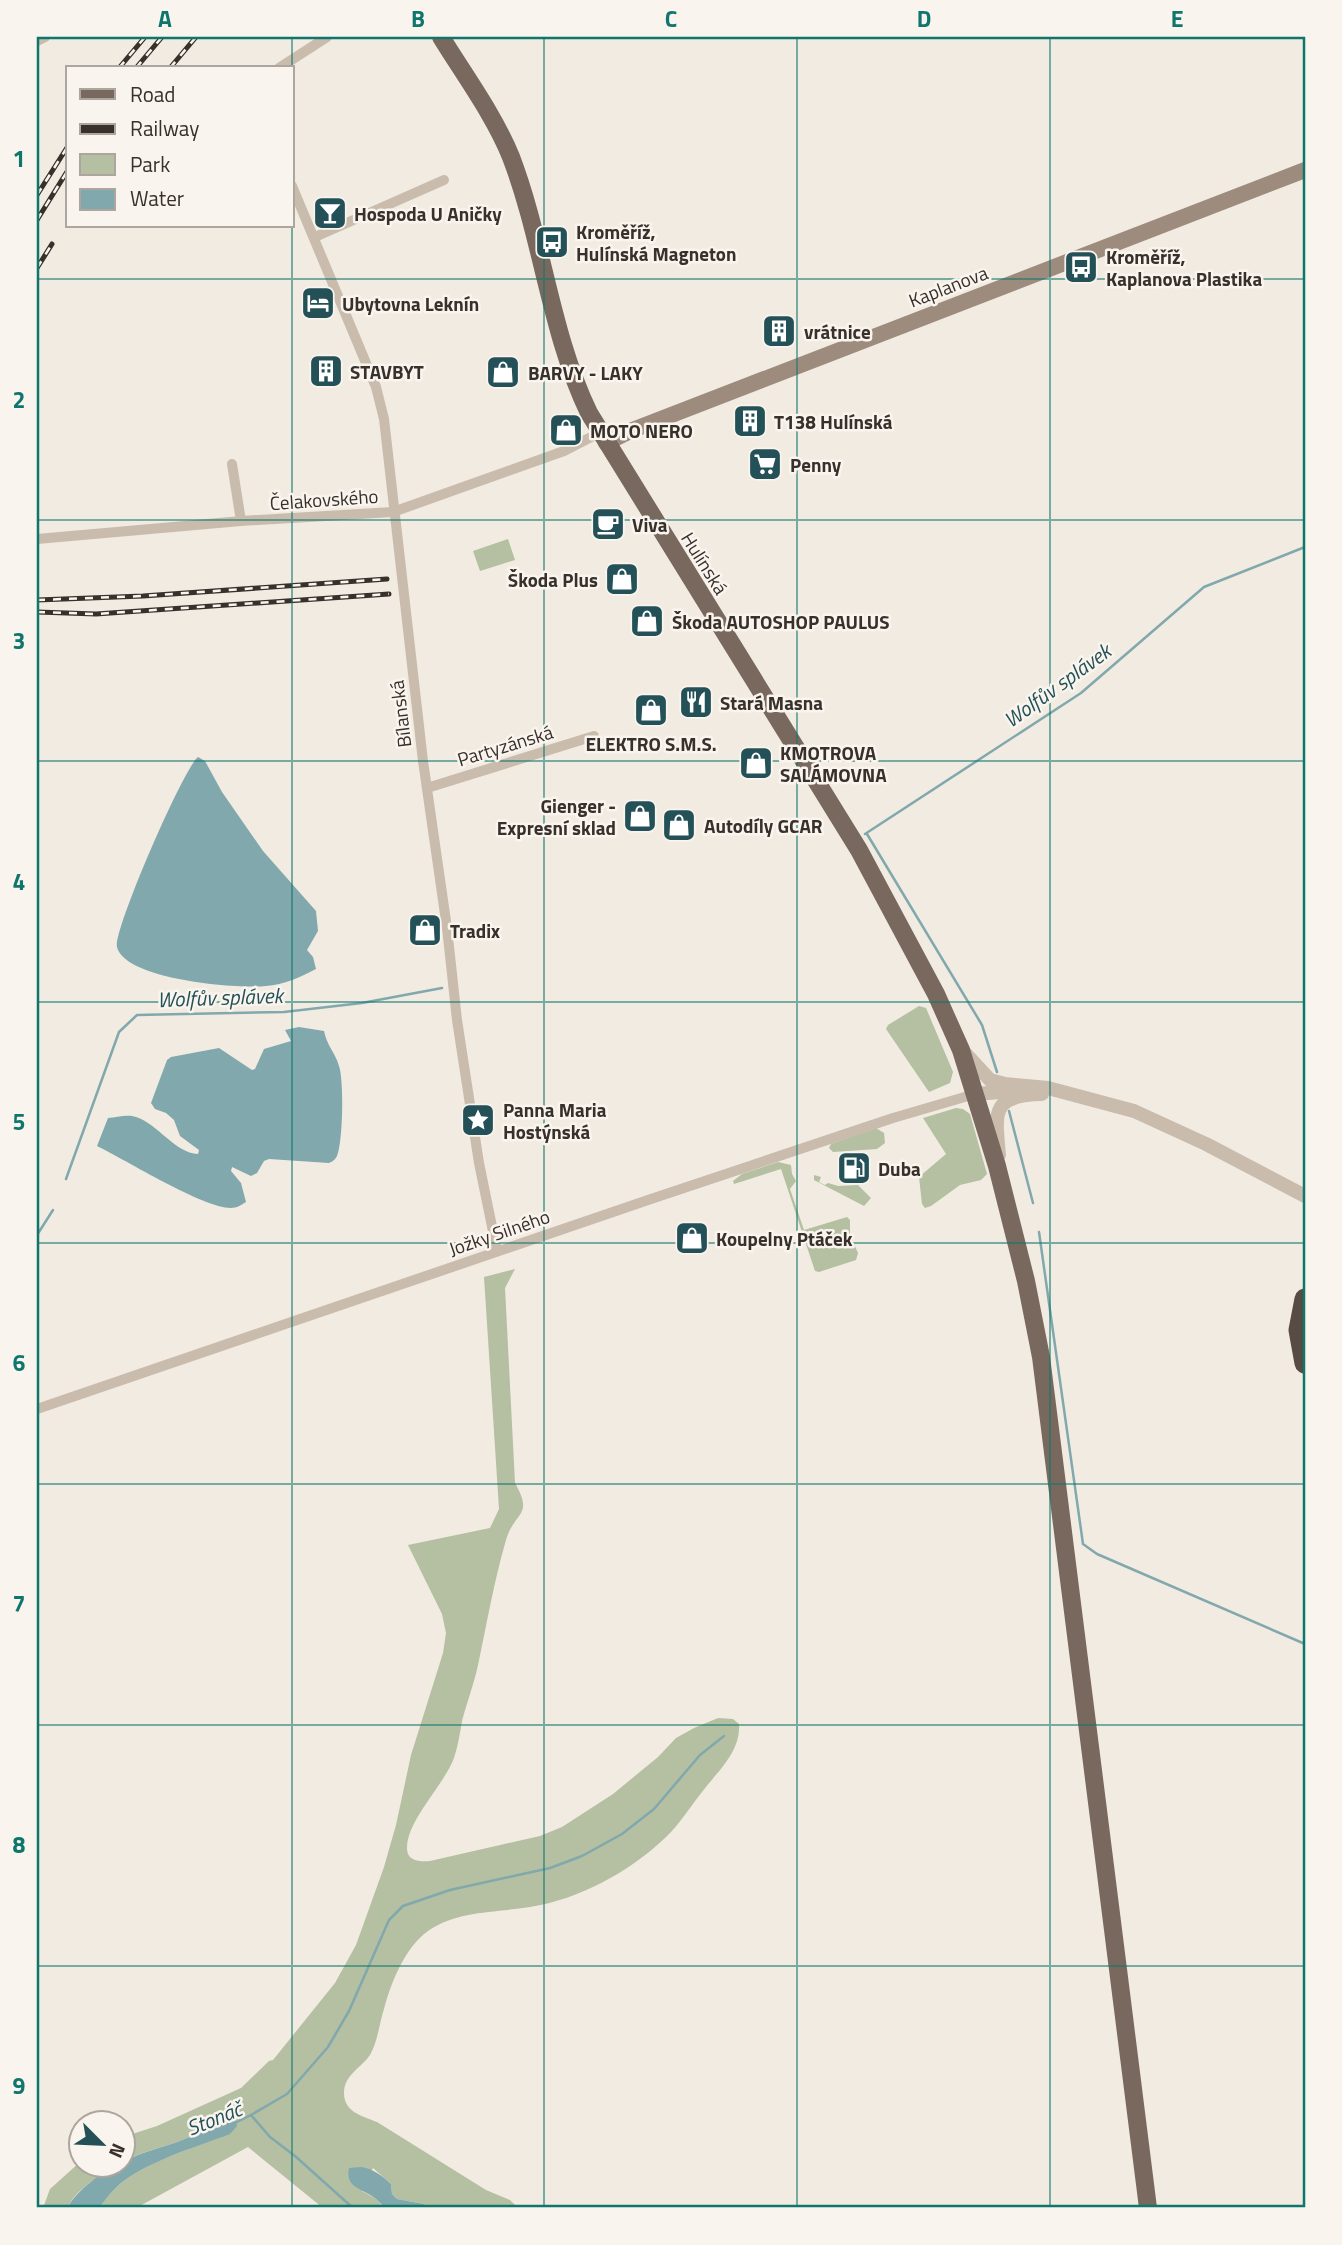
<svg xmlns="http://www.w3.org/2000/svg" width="1342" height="2245" font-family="'Titillium Web',sans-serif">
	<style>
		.green { fill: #b4c0a1 }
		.water { fill: #81a8ad }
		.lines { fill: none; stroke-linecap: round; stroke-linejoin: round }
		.stream { stroke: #81a8ad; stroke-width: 2.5 }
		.minor { stroke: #c9bcad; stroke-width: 10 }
		.tertiary { stroke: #c9bcad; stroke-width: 14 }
		.secondary { stroke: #9d8b7e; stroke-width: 16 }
		.primary { stroke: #79685d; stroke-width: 18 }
		.motorway { stroke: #584b43; stroke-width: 21 }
		.rail-casing { stroke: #38302b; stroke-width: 5 }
		.rail { stroke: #f9f4ed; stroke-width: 2.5; stroke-dasharray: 8; stroke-linecap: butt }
		.grid { fill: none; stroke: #0f766e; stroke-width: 2; stroke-opacity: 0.55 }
		.labels { text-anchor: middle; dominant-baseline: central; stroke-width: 5; stroke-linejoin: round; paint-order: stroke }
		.poi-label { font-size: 19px; font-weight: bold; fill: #38302b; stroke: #f9f4ed; text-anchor: start }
		.street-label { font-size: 19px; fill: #38302b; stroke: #f9f4ed }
		.water-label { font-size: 21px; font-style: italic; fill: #235157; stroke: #f9f4ed }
		.neatline { fill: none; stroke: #0f766e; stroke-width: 2.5 }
		.grid-label { font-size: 23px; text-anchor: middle; font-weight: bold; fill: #0f766e }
	</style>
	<rect width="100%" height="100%" fill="#f2ebe1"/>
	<g class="green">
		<polygon points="508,539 515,560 480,571 473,551"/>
		<polygon points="919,1006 926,1008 953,1072 950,1083 929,1092 886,1029 888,1025"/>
		<polygon points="956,1108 963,1109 970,1114 987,1174 981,1180 960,1185 931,1206 925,1208 922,1204 919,1177 946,1154 923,1118"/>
		<polygon points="876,1128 884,1133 885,1143 877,1149 833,1152 829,1148 831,1144"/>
		<polygon points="778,1162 791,1165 792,1174 796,1181 790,1189 804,1230 847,1217 850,1220 850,1235 858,1253 856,1260 819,1272 815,1271 781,1169 734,1184 733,1181 742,1174"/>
		<polygon points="814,1175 821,1177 819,1182 825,1185 828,1183 838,1186 858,1185 871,1198 864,1206 814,1180"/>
		<path d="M515,1269l-10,19 10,195c19,34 0,27 -9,57 -12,41 -19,83 -28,125 -4,19 -11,37 -16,56 -2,12 -4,25 -8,37 -10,27 -46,61 -47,89 -1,14 13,15 23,14l110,-25 22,-9 51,-33 45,-37 18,-19 18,-10 24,-10 15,1 6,5c2,28 -22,48 -37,68 -12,15 -23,33 -37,46 -36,34 -85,61 -135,69 -35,6 -72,3 -102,24 -23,16 -37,52 -44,78 -5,15 -6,32 -14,46 -9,13 -26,20 -26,38 0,19 18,23 33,29l109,68 24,10 8,8h-92l-2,-4 -27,-5 -5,-5 -1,-10 -18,-16 -11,23 13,7 10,10h-62l-75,-61 -112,61h-37c8,-10 15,-20 26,-28 30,-21 71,-33 105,-47l5,-14c-21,1 -36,15 -55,22 -19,7 -40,11 -57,21v-25l34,-11 84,-38 28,-27 4,-1 62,-77 21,-38 28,-78 12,-42 15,-70 32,-102 3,-20 -4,-19 -34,-69 82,-17 9,-19 -15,-232z"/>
		<path d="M80,2162v2l38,1c-15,8 -46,27 -50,43h-25l7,-19z"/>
	</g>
	<g class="water">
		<path d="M198,757l7,4 17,31 41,59 53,60 2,20 -11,19 6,7 3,12c-16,8 -32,16 -50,17 -28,3 -141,-6 -149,-39 -4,-16 66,-178 81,-190z"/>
		<path d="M299,1027l25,4c3,15 11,21 15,35 5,14 4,76 -2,90 -2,4 -4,5 -8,7l-60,-4 -5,2 -7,12 -6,3 -19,-9 -1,4 10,12 5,19c-5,3 -9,6 -15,6 -28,0 -105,-48 -134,-62l11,-28c9,-1 20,-4 28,-1 22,7 39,36 62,37l1,-4 -19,-14 -6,-16 -8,-7 -11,-4 -4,-6 16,-43 4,-3 48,-9 33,22 3,-1 9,-20 27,-8 -6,-11z"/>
		<path d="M225,2119h11l1,7 -7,8c-34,13 -75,25 -105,46 -11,8 -18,18 -26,28h-31c4,-14 39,-41 54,-44l1,-2c18,-10 38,-14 57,-21 16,-6 29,-16 45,-22z"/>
		<path d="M361,2167c13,2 20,8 30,17l1,10 5,5 27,5 2,4h-41c-4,-4 -8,-9 -13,-12 -13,-8 -27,-10 -23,-28z"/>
	</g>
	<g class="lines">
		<g class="stream">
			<polyline points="865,834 1081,693 1204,587 1305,547"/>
			<polyline points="867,834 982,1025 997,1072"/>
			<polyline points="1009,1111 1033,1203"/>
			<polyline points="66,1179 119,1032 137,1015 284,1012 362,1003 442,988"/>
			<polyline points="1039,1232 1083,1544 1097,1554 1305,1644"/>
			<polyline points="37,1235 53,1210"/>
			<polyline points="251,2115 287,2094 328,2047 349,2011 389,1920 403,1906 450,1890 550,1868 582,1856 622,1834 654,1809 700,1755 724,1736"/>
			<polyline points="237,2122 251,2115 270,2137 295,2156 353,2208"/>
		</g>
		<g class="minor">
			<polyline points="37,41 45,37"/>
			<polyline points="279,68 327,37"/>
			<polyline points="292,186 376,387 384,419 423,761 447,928 457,1020 479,1163 497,1251"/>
			<polyline points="315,237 444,180"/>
			<polyline points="232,464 241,521"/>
			<polyline points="37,539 241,521 393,512 564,451 599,433"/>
			<polyline points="427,788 594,736"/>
			<polyline points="37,1409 651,1199 893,1118 975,1094"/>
		</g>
		<g class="tertiary">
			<polyline points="965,1053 990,1080 1005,1084 1048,1088 1134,1111 1206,1144 1305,1196"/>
			<polyline points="975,1094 1013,1091"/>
			<path d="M999,1155c-4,-43 -8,-60 43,-61"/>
		</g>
		<polyline class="secondary" points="606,443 630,431 1305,170"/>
		<path class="primary" d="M441,37c24,39 53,78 70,120 32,84 39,175 78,256l270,437 77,144 25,56 36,116 29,115 15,76 107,851"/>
		<polyline class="motorway" points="1305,1299 1299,1330 1305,1363"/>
		<g class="rail-casing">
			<g id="rail">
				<polyline points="119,68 145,37"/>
				<polyline points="136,68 162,37"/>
				<polyline points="170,68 196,37"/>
				<polyline points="37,195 68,146"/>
				<polyline points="37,220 68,170"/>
				<polyline points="37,268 52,244"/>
				<polyline points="37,600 143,596 387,579"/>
				<polyline points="37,612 96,614 389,594"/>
			</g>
		</g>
		<use href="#rail" class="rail"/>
	</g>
	<path class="grid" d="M292,37v31M544,37v2171M797,37v2171M1050,37v2171M292,226v1982M37,279h1268M37,520h1268M37,761h1268M37,1002h1268M37,1243h1268M37,1484h1268M37,1725h1268M37,1966h1268"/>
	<defs>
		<g id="bar-square" transform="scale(1.75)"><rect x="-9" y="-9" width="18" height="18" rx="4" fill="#235157" stroke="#f9f4ed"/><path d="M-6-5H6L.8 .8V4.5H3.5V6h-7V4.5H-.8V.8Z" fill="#fff"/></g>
		<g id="bus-square" transform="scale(1.75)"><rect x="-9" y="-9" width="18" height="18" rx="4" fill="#235157" stroke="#f9f4ed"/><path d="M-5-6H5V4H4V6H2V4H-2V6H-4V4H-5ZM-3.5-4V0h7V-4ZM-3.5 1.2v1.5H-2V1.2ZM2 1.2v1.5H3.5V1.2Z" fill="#fff"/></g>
		<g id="hotel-square" transform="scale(1.75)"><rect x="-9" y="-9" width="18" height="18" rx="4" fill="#235157" stroke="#f9f4ed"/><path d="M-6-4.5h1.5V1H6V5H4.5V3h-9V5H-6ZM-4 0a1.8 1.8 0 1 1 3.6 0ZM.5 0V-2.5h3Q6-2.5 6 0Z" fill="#fff"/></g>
		<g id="building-square" transform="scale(1.75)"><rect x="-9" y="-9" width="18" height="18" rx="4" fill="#235157" stroke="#f9f4ed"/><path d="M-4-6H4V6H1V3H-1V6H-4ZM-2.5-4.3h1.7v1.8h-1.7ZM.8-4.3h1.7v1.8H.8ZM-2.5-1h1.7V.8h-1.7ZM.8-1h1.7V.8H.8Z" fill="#fff"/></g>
		<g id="shop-square" transform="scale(1.75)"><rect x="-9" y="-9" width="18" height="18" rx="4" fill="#235157" stroke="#f9f4ed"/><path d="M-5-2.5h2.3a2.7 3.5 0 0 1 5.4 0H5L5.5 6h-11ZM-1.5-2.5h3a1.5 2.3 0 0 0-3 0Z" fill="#fff"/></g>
		<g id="supermarket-square" transform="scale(1.75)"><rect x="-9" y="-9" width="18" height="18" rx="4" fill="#235157" stroke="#f9f4ed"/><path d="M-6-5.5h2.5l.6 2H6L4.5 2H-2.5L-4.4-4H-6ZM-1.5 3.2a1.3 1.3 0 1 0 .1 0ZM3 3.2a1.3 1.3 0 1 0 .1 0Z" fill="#fff"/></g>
		<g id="cafe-square" transform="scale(1.75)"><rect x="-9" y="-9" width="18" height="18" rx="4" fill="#235157" stroke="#f9f4ed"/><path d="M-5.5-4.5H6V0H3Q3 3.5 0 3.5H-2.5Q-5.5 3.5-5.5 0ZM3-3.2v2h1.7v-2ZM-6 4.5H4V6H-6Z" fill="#fff"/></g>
		<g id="restaurant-square" transform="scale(1.75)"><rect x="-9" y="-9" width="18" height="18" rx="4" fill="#235157" stroke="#f9f4ed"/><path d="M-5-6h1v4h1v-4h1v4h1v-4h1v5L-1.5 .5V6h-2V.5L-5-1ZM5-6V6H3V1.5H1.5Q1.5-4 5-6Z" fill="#fff"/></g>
		<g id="sight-square" transform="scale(1.75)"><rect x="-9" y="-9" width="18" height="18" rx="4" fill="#235157" stroke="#f9f4ed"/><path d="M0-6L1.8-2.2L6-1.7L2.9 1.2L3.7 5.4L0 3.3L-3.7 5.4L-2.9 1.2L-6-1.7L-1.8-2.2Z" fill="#fff"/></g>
		<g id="fuel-square" transform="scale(1.75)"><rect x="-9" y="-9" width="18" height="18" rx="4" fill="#235157" stroke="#f9f4ed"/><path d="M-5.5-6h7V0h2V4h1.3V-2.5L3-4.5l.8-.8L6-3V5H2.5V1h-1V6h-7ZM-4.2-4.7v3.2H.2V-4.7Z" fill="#fff"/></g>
	</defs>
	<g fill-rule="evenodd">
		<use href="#bar-square" x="330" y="213"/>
		<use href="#bus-square" x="552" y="242"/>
		<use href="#bus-square" x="1081" y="267"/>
		<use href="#hotel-square" x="318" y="303"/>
		<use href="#building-square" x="779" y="331"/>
		<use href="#building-square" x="326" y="371"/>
		<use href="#shop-square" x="503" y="372"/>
		<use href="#building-square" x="750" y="421"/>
		<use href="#shop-square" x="566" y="430"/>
		<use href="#supermarket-square" x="765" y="464"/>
		<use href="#cafe-square" x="608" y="524"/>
		<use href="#shop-square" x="622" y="579"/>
		<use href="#shop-square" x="647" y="621"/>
		<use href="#restaurant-square" x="696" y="702"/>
		<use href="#shop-square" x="651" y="710"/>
		<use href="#shop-square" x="756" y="763"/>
		<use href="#shop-square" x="640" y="816"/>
		<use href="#shop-square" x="679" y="825"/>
		<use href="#shop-square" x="425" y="930"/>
		<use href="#sight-square" x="478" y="1120"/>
		<use href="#fuel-square" x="854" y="1168"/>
		<use href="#shop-square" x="692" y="1238"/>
	</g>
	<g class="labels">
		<g class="poi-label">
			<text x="354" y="213">Hospoda U Aničky</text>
			<text x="576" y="231">Kroměříž,<tspan x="576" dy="22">Hulínská Magneton</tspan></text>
			<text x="1106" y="256">Kroměříž,<tspan x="1106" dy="22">Kaplanova Plastika</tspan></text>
			<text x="342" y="303">Ubytovna Leknín</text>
			<text x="804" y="331">vrátnice</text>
			<text x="350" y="371">STAVBYT</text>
			<text x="528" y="372">BARVY - LAKY</text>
			<text x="774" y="421">T138 Hulínská</text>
			<text x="590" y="430">MOTO NERO</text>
			<text x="790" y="464">Penny</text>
			<text x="632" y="524">Viva</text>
			<text x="598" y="579" text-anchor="end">Škoda Plus</text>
			<text x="672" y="621">Škoda AUTOSHOP PAULUS</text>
			<text x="720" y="702">Stará Masna</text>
			<text x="651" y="743" text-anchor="middle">ELEKTRO S.M.S.</text>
			<text x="780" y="752">KMOTROVA<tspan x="780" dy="22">SALÁMOVNA</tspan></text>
			<text x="616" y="805" text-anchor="end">Gienger -<tspan x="616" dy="22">Expresní sklad</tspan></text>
			<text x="704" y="825">Autodíly GCAR</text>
			<text x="450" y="930">Tradix</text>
			<text x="503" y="1109">Panna Maria<tspan x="503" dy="22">Hostýnská</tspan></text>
			<text x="878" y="1168">Duba</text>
			<text x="716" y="1238">Koupelny Ptáček</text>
		</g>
		<g class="street-label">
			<text transform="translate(948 286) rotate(-21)">Kaplanova</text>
			<text transform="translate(324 499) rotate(-4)">Čelakovského</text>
			<text transform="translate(705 563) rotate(58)">Hulínská</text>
			<text transform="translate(400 714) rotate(-97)">Bílanská</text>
			<text transform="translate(505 745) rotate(-17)">Partyzánská</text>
			<text transform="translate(499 1232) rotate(-19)">Jožky Silného</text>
		</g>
		<g class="water-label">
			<text transform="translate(1057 685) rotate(-36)">Wolfův splávek</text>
			<text transform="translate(220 997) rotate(-2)">Wolfův splávek</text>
			<text transform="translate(214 2118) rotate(-22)">Stonáč</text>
		</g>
	</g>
	<rect width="1342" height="2245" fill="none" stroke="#f9f4ed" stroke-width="77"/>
	<rect x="66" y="66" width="228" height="161" fill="#f9f4ed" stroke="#aca69f" stroke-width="2"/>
	<rect x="80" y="89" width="35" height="10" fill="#79685d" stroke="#aca69f" stroke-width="2"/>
	<text x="130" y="102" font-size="21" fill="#38302b">Road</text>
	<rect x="80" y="124" width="35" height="10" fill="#38302b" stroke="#aca69f" stroke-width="2"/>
	<text x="130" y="136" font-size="21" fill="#38302b">Railway</text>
	<rect x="80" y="154" width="35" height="21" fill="#b4c0a1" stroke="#aca69f" stroke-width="2"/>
	<text x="130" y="172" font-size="21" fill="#38302b">Park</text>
	<rect x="80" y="189" width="35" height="21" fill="#81a8ad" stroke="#aca69f" stroke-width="2"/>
	<text x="130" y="206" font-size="21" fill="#38302b">Water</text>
	<g transform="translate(102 2144) rotate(114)"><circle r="33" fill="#f9f4ed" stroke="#aca69f" stroke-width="2"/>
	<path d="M0-5L12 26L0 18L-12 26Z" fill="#235157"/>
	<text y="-10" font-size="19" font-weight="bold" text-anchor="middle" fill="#38302b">N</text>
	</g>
	<rect x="38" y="38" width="1266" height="2168" class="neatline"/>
	<g class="grid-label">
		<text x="165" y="27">A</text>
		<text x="418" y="27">B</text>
		<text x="671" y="27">C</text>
		<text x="924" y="27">D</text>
		<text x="1177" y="27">E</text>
		<text x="19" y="167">1</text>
		<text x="19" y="408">2</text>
		<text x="19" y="649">3</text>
		<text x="19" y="890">4</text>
		<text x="19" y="1130">5</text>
		<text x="19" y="1371">6</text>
		<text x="19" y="1612">7</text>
		<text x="19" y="1853">8</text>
		<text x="19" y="2094">9</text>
	</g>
</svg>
